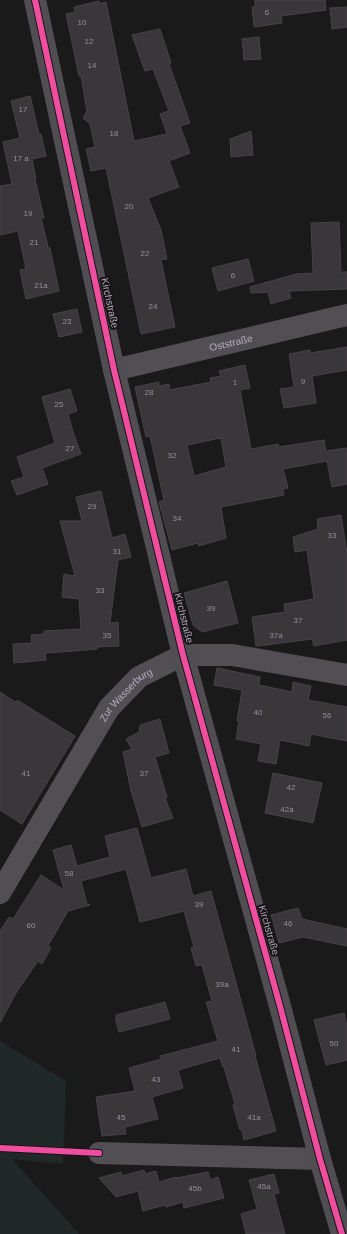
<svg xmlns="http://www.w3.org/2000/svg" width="347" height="1234" font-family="Helvetica,sans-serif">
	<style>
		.green { fill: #202928 }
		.building { fill: #3a373a; stroke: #464347; fill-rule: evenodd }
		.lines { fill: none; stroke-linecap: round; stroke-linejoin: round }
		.street { stroke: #524f54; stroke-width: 22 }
		.secondary { stroke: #504e52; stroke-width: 22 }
		.cycleway-casing { stroke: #171417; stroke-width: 8 }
		.cycleway { stroke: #ef4d9e; stroke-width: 6 }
		.labels { text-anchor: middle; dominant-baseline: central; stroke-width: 4; stroke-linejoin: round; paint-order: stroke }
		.number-label { font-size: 8px; fill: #968e9c }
		.street-label { font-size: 10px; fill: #b4abbd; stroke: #171417 }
	</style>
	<rect width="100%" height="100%" fill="#1b1a1b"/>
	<polygon class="green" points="0,1041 66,1081 63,1164 12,1159 79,1234 0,1234"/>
	<g class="building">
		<polygon points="255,0 325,0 326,10 281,16 282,23 254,27 252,7 255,7"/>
		<polygon points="99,1 99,4 106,2 134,141 167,134 160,114 169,111 153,69 145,71 132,35 160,29 171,63 169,64 190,123 180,126 190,153 169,161 179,187 148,198 161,230 167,259 161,260 175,327 141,334 106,168 91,171 86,149 95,147 90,124 83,118 87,111 81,76 79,76 66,14 75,12 74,7"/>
		<polygon points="347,7 347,27 332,29 330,8"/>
		<polygon points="259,37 261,59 244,60 242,39"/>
		<polygon points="30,96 39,134 41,134 46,156 32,159 36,179 35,179 44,218 41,218 48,247 50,248 59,291 26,299 20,270 26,269 18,231 0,235 0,186 12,184 3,142 20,138 11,101"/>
		<polygon points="251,131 253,155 231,157 230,139"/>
		<polygon points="339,222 341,272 347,272 347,289 289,291 291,298 271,304 268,292 251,293 250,287 296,274 313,273 311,223"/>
		<polygon points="248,259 254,281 218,291 212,268"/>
		<polygon points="77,309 82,332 59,337 53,314"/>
		<polygon points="347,347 347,370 312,376 316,403 284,408 280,389 294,387 289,354 310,350 310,353"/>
		<path d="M245,365l5,23 -10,2 11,59 27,-5 1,3 45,-7 2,11 21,-3v36l-15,3 -5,-26 -44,8 5,19 -5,1 1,6 -63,12 5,31 -27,8 -1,-3 -26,7 -13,-48 5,-2 -14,-64 -4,1 -11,-50 24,-5v4l10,-2 1,6 41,-8 -1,-4 11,-2 -2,-5zM221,438l5,29 -32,9 -7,-31z"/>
		<polygon points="70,389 77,411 68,414 73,432 81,454 42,468 48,484 17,495 11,481 24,477 17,457 55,443 42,397"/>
		<polygon points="101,491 112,538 125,534 131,557 118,560 110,623 118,622 119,646 97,647 97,649 87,650 45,653 46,660 14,663 13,644 32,643 31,635 44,634 44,631 81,629 79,599 62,597 64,574 75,576 60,521 82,521 76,497"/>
		<polygon points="341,515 347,553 347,640 314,646 312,639 266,645 256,646 252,617 285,612 284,604 314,599 307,550 295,552 293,537 318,529 317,519"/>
		<polygon points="227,581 238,623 202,632 193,625 184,593"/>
		<polygon points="217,668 260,677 259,685 292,692 293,682 311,686 308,700 347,707 347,741 311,734 309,746 280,740 276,764 258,761 261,744 236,739 239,722 237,721 242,690 214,685"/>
		<polygon points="0,692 17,703 17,700 75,736 22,824 0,810"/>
		<polygon points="160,719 169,753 155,757 167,797 165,798 173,818 142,827 131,791 123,752 132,749 126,739 139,732 140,725"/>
		<polygon points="273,773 322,783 313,823 265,813"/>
		<polygon points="137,828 151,878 186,869 193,896 211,891 256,1056 255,1056 276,1131 244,1140 242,1130 240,1130 233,1105 235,1104 224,1067 223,1067 220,1058 178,1070 183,1088 152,1097 158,1119 125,1127 126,1134 102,1136 96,1097 135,1091 129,1068 161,1059 160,1056 218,1041 206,1002 212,1001 202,965 196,966 191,948 194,947 184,911 140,922 126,869 81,881 87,904 90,905 68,911 48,946 51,948 42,964 38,961 16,993 0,1023 0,931 9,917 13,919 41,875 64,890 53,850 71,845 77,866 110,857 105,836"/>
		<polygon points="298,908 302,919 347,929 347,946 303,937 279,943 271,915"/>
		<polygon points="165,1002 170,1019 119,1032 116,1021 116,1015"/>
		<polygon points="344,1013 347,1026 347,1060 326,1065 314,1020"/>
		<polygon points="144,1170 145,1174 156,1171 159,1182 176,1177 176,1178 208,1172 210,1180 218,1177 224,1198 184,1208 183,1202 166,1207 165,1205 143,1211 138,1191 116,1197 99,1178 121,1172 122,1176"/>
		<polygon points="274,1174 279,1193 274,1194 285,1234 246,1234 241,1214 257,1209 249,1180"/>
	</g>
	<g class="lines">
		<g class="street">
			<path id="s1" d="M114,370l233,-55"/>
			<path id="s2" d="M0,893l109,-185 30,-31 44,-22h49l115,20"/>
			<polyline points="99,1153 320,1159"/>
		</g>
		<polyline class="secondary" points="35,0 114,370 183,655 280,1006 320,1159 342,1234"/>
		<g class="cycleway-casing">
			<g id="cycleway">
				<polyline points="35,0 114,370 183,655 280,1006 320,1159 342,1234"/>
				<polyline points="0,1148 99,1153"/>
			</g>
		</g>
		<use href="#cycleway" class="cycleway"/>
	</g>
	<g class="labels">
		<g class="number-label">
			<text x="267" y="12">6</text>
			<text x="82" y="22">10</text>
			<text x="89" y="41">12</text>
			<text x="92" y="65">14</text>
			<text x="23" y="109">17</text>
			<text x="114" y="133">18</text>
			<text x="21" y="158">17 a</text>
			<text x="129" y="206">20</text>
			<text x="28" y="213">19</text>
			<text x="34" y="242">21</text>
			<text x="145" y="253">22</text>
			<text x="233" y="275">6</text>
			<text x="41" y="285">21a</text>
			<text x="153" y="306">24</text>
			<text x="67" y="321">23</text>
			<text x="303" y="381">9</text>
			<text x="235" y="382">1</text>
			<text x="149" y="392">28</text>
			<text x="59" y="404">25</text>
			<text x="70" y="448">27</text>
			<text x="172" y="455">32</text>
			<text x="92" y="506">29</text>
			<text x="177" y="518">34</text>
			<text x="332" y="535">33</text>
			<text x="117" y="551">31</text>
			<text x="100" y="590">33</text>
			<text x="211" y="608">39</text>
			<text x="298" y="620">37</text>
			<text x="107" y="635">35</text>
			<text x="276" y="635">37a</text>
			<text x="258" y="712">40</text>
			<text x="327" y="715">56</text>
			<text x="26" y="773">41</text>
			<text x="144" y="773">37</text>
			<text x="291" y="787">42</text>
			<text x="287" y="809">42a</text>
			<text x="69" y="873">58</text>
			<text x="199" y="904">39</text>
			<text x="288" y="923">46</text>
			<text x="31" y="925">60</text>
			<text x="222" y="984">39a</text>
			<text x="334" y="1043">50</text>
			<text x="236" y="1049">41</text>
			<text x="156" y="1079">43</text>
			<text x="121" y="1117">45</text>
			<text x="254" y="1117">41a</text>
			<text x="264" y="1186">45a</text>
			<text x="195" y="1188">45b</text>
		</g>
		<g class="street-label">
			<text transform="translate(110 303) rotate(78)">Kirchstraße</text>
			<text stroke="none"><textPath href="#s1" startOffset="120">Oststraße</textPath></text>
			<text transform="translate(184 618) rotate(76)">Kirchstraße</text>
			<text stroke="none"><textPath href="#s2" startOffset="236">Zur Wasserburg</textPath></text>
			<text transform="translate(269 930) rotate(74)">Kirchstraße</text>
		</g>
	</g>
</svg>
